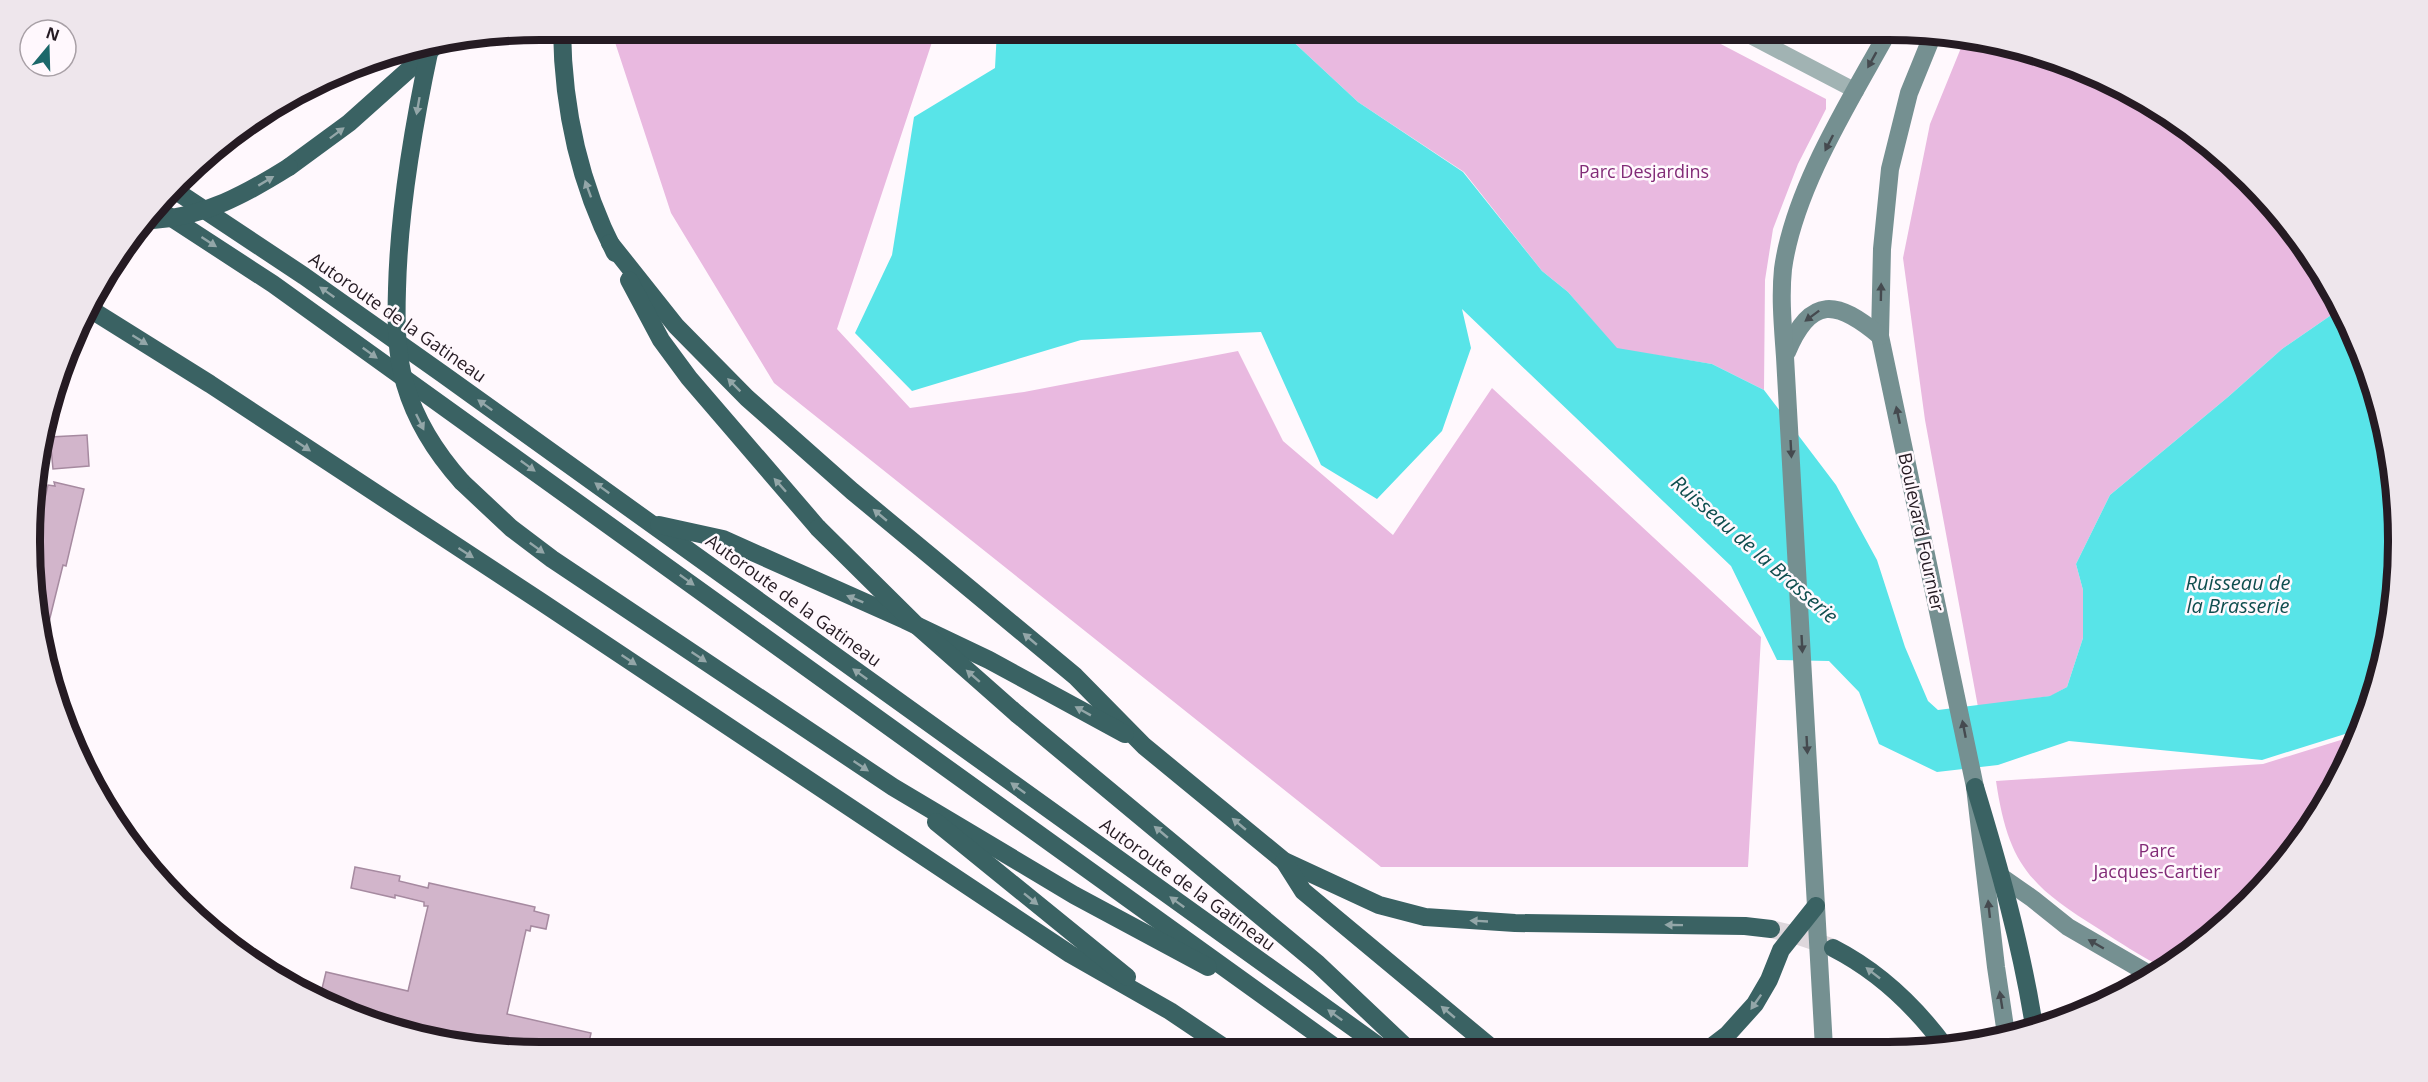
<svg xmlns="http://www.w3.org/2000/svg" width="2428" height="1082" font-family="'Open Sans',sans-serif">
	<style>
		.green { fill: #e9b9e0 }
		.water { fill: #58e4e8 }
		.building { fill: #d2b5cb; stroke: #a68aa0; stroke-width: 1.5 }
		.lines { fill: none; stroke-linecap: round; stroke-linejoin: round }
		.motorway-tunnel { stroke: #ded7dc; stroke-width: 18; stroke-dasharray: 18 9; stroke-linecap: butt }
		.minor { stroke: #a1b3b3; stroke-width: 16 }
		.secondary { stroke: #759091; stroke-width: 18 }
		.motorway { stroke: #3a6263; stroke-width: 18 }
		.motorway-bridge { stroke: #3a6263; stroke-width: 18 }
		.oneway { fill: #454a4f }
		.oneway2 { fill: #93a6a8 }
		.labels { text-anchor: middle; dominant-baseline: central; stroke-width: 5; stroke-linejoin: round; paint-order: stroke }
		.park-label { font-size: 18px; fill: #822b77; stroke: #fff8fd }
		.street-label { font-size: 18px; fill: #251b23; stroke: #fff8fd }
		.water-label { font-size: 20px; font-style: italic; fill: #0f4e4f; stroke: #fff8fd }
		.rim { fill: none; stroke: #251b23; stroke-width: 8 }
	</style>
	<rect width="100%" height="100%" fill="#fff8fd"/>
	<g class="green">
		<polygon points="936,30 837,329 910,408 1024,392 1238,351 1283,441 1393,535 1492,388 1761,637 1748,867 1381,867 774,383 671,213 611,30"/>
		<polygon points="1284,30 1694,30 1826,99 1826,109 1798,164 1773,229 1765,280 1764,390 1712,364 1617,349 1568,292 1542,271 1464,172 1358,102 1286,35"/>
		<polygon points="1965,38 1986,40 2082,69 2171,116 2248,179 2312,257 2340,309 2282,349 2228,397 2110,495 2076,564 2083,590 2083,638 2067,687 2051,696 1978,707 1925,420 1903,258 1930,124"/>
		<path d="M2360,734l-67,118 -95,94 -36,21c-22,-11 -43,-25 -63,-38 -70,-43 -91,-66 -103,-148l267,-17z"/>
	</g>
	<polygon class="water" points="997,30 1284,30 1286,35 1358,102 1463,172 1542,271 1568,292 1617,348 1712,364 1764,390 1836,485 1877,560 1905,647 1928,701 1938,710 2050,696 2067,687 2083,638 2083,590 2076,564 2110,495 2228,397 2282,349 2340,309 2359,345 2388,441 2398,541 2388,640 2361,729 2262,760 2069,741 1998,765 1937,772 1879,744 1859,692 1829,661 1777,660 1731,566 1462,309 1471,348 1442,431 1377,499 1321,465 1261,332 1081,340 912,391 855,333 892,255 914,117 995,68"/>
	<g class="building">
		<polygon points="87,435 89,466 53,469 50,437"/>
		<polygon points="54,482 84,489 66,566 63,565 43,646 34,608 37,532 48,485 55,486"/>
		<polygon points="355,867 400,876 399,881 428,888 429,883 535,907 534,911 549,915 546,929 531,926 530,931 526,930 507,1014 591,1033 587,1052 541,1052 441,1042 346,1013 320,997 326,972 408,991 428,906 424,906 424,902 395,895 395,898 351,888"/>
	</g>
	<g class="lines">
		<polyline class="motorway-tunnel" points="1771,929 1796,935 1831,947"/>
		<polyline class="minor" points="1739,30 1856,91"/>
		<g class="secondary">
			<polyline points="1933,34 1909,93 1890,169 1882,249 1880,336 1975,787 1996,967 2006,1034"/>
			<path d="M1787,352c24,-57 50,-52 93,-16"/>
			<polyline points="2003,878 2033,899 2068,927 2149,974"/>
			<path d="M1824,1048l-39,-691c-2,-29 -5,-59 -2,-88 11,-81 67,-168 106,-239"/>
		</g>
		<g class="motorway">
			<path d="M562,30c1,79 17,153 53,223"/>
			<polyline points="289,167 349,123 433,48"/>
			<polyline points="176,191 304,276 444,375 1383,1049"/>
			<polyline points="164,213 273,284 1339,1050"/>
			<polyline points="610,243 676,326 747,398 852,491 1075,676 1144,746 1284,861 1379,905 1425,917 1515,923 1745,926 1771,929"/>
			<polyline points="629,280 661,340 689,378 818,528"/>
			<polyline points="90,309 210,384 540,601 1070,954 1170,1011 1228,1050"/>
			<polyline points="462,482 511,528 552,559 893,787 1074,895 1208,967"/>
			<polyline points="659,525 723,539 905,620 989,660 1125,734"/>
			<polyline points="1017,714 1318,964 1408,1049"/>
			<path d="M1975,787c24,79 46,157 59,239"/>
			<polyline points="936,822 1127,977"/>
			<polyline points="1284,861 1303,891 1493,1049"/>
			<path d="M1833,948c45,23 83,59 113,100"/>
			<polyline points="1710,1048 1727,1035 1755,1004 1769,980 1781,950 1816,906"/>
		</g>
		<g class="motorway-bridge">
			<path d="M430,48c-17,79 -31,160 -33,241 -1,32 -1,64 8,95 11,38 31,69 57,98"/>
			<path d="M153,220c51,-3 93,-26 136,-53"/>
			<polyline points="818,528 915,624 1017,714"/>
		</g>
	</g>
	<defs><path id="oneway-solid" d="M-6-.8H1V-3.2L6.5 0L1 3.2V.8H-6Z" transform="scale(1.5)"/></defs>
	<g class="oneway">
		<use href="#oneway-solid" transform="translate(1872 60) rotate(119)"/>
		<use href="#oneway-solid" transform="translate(1829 143) rotate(117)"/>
		<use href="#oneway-solid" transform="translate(1881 292) rotate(-89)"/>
		<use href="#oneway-solid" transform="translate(1812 316) rotate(143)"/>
		<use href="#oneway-solid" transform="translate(1898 415) rotate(-102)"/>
		<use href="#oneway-solid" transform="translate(1791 449) rotate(87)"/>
		<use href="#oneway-solid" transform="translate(1802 644) rotate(87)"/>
		<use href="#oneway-solid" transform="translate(1964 729) rotate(-101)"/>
		<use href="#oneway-solid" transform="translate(1807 745) rotate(87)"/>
		<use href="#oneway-solid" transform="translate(1989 909) rotate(-96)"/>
		<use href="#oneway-solid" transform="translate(2096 944) rotate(-150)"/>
		<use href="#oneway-solid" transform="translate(2001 1000) rotate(-99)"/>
	</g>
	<g class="oneway2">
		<use href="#oneway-solid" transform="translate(418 106) rotate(100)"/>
		<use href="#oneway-solid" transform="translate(337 133) rotate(-37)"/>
		<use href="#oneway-solid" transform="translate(266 181) rotate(-31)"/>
		<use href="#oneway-solid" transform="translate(588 189) rotate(-110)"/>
		<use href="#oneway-solid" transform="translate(209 242) rotate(33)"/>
		<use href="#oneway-solid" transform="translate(327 292) rotate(-145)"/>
		<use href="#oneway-solid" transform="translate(140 340) rotate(32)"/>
		<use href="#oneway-solid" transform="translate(370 353) rotate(36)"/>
		<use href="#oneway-solid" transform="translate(734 385) rotate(-135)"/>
		<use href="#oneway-solid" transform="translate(485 405) rotate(-144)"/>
		<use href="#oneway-solid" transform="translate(420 422) rotate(64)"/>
		<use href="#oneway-solid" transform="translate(303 446) rotate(34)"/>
		<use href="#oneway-solid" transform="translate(528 466) rotate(36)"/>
		<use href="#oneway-solid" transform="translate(780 485) rotate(-132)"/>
		<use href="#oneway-solid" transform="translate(602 488) rotate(-144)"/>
		<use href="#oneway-solid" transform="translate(880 515) rotate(-140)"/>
		<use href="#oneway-solid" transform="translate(537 548) rotate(36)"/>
		<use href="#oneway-solid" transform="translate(466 553) rotate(33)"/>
		<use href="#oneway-solid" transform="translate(687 580) rotate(36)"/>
		<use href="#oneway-solid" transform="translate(855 599) rotate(-158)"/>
		<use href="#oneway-solid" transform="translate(1030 639) rotate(-140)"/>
		<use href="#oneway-solid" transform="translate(699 657) rotate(34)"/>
		<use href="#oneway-solid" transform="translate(629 660) rotate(34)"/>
		<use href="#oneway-solid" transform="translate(860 674) rotate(-144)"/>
		<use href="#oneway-solid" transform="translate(973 676) rotate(-139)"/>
		<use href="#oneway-solid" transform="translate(1083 711) rotate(-151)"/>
		<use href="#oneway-solid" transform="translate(861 766) rotate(34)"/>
		<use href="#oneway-solid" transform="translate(1018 788) rotate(-144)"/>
		<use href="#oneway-solid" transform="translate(1239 824) rotate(-140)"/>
		<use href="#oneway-solid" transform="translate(1161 832) rotate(-140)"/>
		<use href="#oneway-solid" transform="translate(1031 899) rotate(39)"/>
		<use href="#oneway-solid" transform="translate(1177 902) rotate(-144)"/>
		<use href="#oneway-solid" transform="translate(1479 921) rotate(-177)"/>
		<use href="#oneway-solid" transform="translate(1674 925) rotate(-179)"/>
		<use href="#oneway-solid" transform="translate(1873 973) rotate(-142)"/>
		<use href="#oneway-solid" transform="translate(1756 1002) rotate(125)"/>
		<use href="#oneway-solid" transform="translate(1448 1012) rotate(-140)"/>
		<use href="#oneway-solid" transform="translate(1335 1015) rotate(-144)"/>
	</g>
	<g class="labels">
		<g class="park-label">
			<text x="1644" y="171">Parc Desjardins</text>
			<text x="2157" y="850">Parc<tspan x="2157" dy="21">Jacques-Cartier</tspan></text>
		</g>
		<g class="street-label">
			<text transform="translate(398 317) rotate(35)">Autoroute de la Gatineau</text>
			<text transform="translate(1922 532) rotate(78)">Boulevard Fournier</text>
			<text transform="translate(794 600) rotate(36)">Autoroute de la Gatineau</text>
			<text transform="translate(1188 884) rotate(36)">Autoroute de la Gatineau</text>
		</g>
		<g class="water-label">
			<text transform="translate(1755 549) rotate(41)">Ruisseau de la Brasserie</text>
			<text x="2238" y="582">Ruisseau de<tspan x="2238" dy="23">la Brasserie</tspan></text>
		</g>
	</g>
	<path d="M0 0H2428V1082H0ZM540 40H1888A500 500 0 0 1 2388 540V542A500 500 0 0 1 1888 1042H540A500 500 0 0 1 40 542V540A500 500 0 0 1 540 40Z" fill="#eee6ec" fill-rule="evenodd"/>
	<path class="rim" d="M540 40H1888A500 500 0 0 1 2388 540V542A500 500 0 0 1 1888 1042H540A500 500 0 0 1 40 542V540A500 500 0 0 1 540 40Z"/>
	<g transform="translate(48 48) rotate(19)"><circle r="28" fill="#fff8fd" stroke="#a8a0a6" stroke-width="1.5"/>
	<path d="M0-4.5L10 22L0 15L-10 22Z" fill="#1b686a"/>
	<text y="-9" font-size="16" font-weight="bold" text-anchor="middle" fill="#251b23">N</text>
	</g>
</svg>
